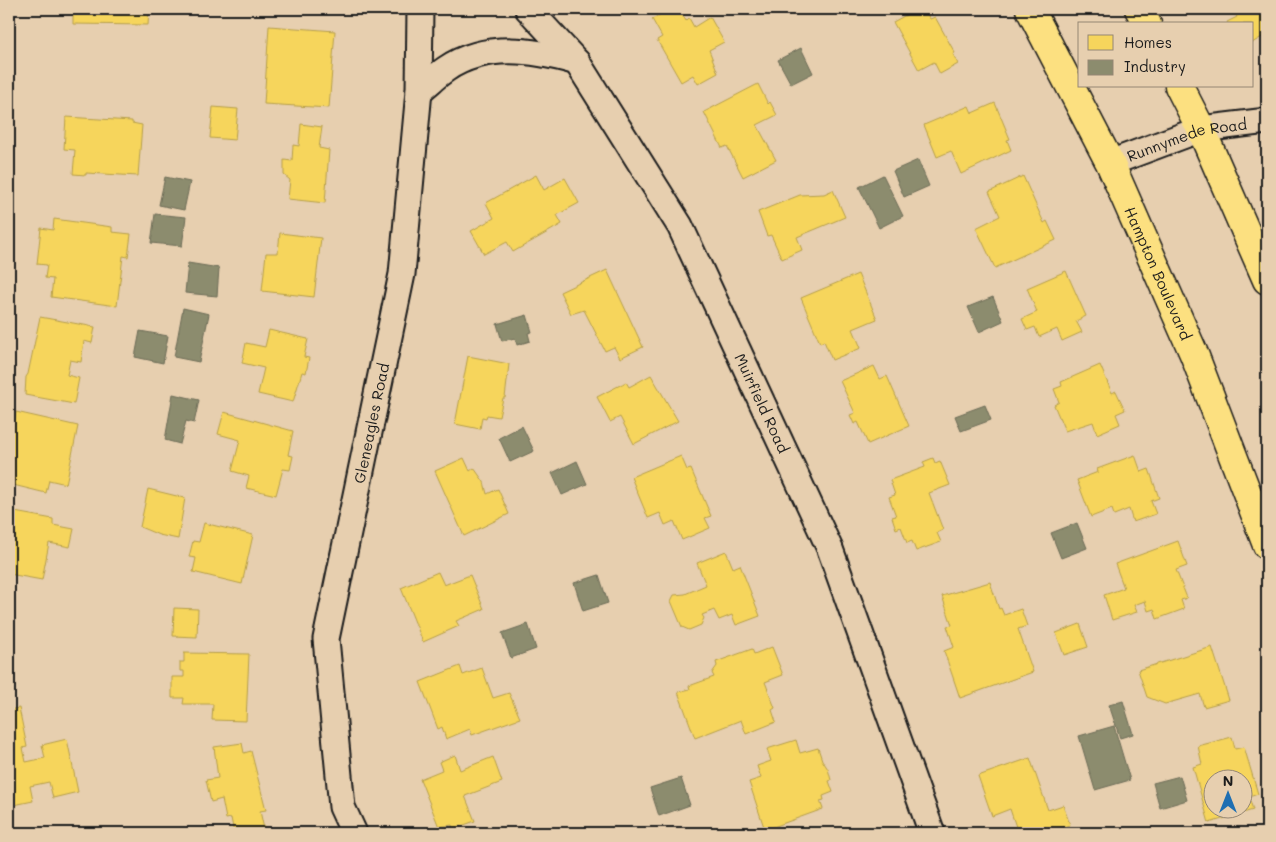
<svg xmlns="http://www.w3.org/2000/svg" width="1276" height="842" font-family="Mali,sans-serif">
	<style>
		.homes { fill: #f6d55c; stroke: #b59e49; fill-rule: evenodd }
		.industry { fill: #8c8c6e; stroke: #6a6a55 }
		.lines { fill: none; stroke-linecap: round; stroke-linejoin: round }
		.street-casing { stroke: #1c1c1c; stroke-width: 29 }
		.primary-casing { stroke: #1c1c1c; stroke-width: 31 }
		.street { stroke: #e7cfaf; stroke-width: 25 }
		.primary { stroke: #fce080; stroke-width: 28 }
		.labels { text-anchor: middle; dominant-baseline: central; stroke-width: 5; stroke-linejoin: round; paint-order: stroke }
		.street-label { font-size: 15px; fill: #1c1c1c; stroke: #e7cfaf }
	</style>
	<rect width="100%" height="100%" fill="#e7cfaf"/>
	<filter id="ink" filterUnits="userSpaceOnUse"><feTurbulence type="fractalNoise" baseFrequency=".02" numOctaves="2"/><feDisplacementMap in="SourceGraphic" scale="10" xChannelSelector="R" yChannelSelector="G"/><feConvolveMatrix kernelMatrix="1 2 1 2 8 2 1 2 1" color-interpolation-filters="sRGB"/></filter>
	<g filter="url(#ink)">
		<g class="homes">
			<polygon points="73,9 149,9 148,25 73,24"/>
			<polygon points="671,9 679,9 686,21 689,18 694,27 710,17 724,42 709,50 718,73 698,84 693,75 681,82 657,40 662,37 652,19"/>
			<polygon points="917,9 924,9 930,19 935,17 955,53 953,54 958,64 940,74 934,62 919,70 893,22"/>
			<polygon points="1233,9 1267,9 1267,34 1252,43 1252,24 1228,24 1227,22 1237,17"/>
			<polygon points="269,26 335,31 329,108 264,104"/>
			<polygon points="758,84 768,104 770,102 777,115 757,125 776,160 743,177 727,146 722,148 704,112"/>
			<polygon points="995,103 1010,139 1007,140 1011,150 961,174 951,151 937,157 924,125 969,106 972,113"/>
			<polygon points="213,107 238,109 235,140 210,138"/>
			<polygon points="66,117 132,121 132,123 142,125 138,176 86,173 86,175 73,174 75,150 64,149"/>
			<polygon points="301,124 322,127 319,148 329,150 325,203 288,199 290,180 284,175 284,160 292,161 293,145 299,146"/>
			<polygon points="536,175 544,190 565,178 579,203 557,215 562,224 513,252 507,242 484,254 471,231 494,218 486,203"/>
			<polygon points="1023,176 1044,223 1047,221 1056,240 995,268 976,228 1000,216 989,192"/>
			<polygon points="833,190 845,217 797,237 802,250 782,259 771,235 767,236 758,212 800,195 824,194"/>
			<polygon points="54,219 112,227 112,232 131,234 128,257 123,256 117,306 51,297 53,279 45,278 47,265 37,264 41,228 53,230"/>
			<polygon points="280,233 321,238 314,297 262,291 266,253 278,253"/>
			<polygon points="607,270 643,347 620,358 614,347 605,351 584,310 571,314 560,292"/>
			<polygon points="1066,271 1086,316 1076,321 1082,332 1062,341 1057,329 1039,337 1035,327 1027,330 1022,319 1037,312 1027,288"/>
			<polygon points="858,274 877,319 853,329 861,348 832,360 824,341 820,343 801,298"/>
			<polygon points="40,317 95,327 92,343 84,341 81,362 70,360 67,375 79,378 74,404 25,395 26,377 28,374"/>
			<polygon points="269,330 308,339 304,357 309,358 306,373 302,372 293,402 258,394 264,368 242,363 246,343 265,347"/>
			<polygon points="468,356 509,364 505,398 503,398 499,417 487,415 486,418 482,417 480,429 455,424"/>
			<polygon points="1100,365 1112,393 1116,391 1125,410 1116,414 1120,424 1097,434 1093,422 1065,431 1054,405 1059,402 1054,389 1062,386 1061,382"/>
			<polygon points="874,366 880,379 887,376 909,426 868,444 858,422 854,424 850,415 855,413 840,381"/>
			<polygon points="651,375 678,421 634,444 620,417 610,422 597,397 626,382 629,387"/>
			<polygon points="16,412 78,426 66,484 49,480 46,493 9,484 9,447"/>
			<polygon points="224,412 293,431 288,455 293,456 290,470 283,469 276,495 246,488 249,476 232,471 240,440 218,434"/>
			<polygon points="1135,455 1141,472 1149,469 1159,498 1151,501 1156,514 1133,522 1129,509 1114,515 1112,509 1091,517 1077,480 1098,472 1097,469"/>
			<polygon points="681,456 687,470 691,469 711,516 705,518 710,528 682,540 674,521 665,525 660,513 648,518 631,477"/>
			<polygon points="464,458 470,471 474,468 484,482 487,494 498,489 509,514 464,536 435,471"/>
			<polygon points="933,458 935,463 940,461 950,485 929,493 943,530 937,533 941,542 916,551 912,541 907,543 901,527 896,529 892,517 896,516 889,497 895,495 890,480 925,467 923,462"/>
			<polygon points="148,489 185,498 178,539 159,535 140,527"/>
			<polygon points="9,511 53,519 53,525 74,529 70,547 49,543 42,580 9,574"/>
			<polygon points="204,523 253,535 242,584 193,572 196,558 189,557 193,541 199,542"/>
			<polygon points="1178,541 1187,566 1176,570 1187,598 1181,600 1184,609 1157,619 1154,609 1148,611 1145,601 1134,605 1137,612 1112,620 1104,595 1124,588 1115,564"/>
			<polygon points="726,551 733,568 740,565 760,616 736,625 732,615 719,620 714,610 702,615 704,618 701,625 689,630 682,627 671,601 674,595 685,594 706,585 697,563"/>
			<polygon points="438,572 444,585 470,575 484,609 456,621 459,626 423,642 401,588"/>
			<polygon points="990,582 999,609 1001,608 1004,615 1021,609 1027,626 1018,629 1033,672 960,698 944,651 954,647 947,626 952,625 942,596"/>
			<polygon points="174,608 198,609 197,637 173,636"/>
			<polygon points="1080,624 1088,647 1064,655 1056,633"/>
			<polygon points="772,647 783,675 765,682 775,708 772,710 776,722 746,734 741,720 695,738 678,692 690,689 689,686 714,677 712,673 717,666 716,662 752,649 754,654"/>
			<polygon points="1212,647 1229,700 1204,707 1200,694 1165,704 1147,697 1138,670"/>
			<polygon points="184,653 249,654 246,721 212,720 213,704 183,704 184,698 172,698 172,677 184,677 184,671 180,671 180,662 184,662"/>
			<polygon points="460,666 463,675 482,668 493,698 509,693 520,718 472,735 470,729 446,739 442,727 438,729 420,682"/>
			<polygon points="19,708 27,747 23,748 26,762 45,758 42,745 67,739 78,792 53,798 49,782 30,786 33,801 9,806 9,710"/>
			<path d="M1232,737l3,12 9,-2 14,47 -9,3 4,13 -44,13 -16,-56 9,-3 -4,-18zM1214,780h30v30h-30z"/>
			<polygon points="796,740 800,753 818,748 822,760 828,769 831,780 829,781 833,792 823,796 824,800 820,801 823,809 765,830 749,782 761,778 757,766 771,761 767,749"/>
			<polygon points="242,743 244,753 251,751 266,810 260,811 264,829 234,833 231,818 226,819 222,799 211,802 206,780 218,778 214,747"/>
			<polygon points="455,755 460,770 493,757 502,782 465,796 475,821 453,829 452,825 439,827 420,779 442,770 439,762"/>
			<polygon points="1030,758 1048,810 1063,805 1070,825 1044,833 1018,833 1010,809 992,816 978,776"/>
		</g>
		<g class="industry">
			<polygon points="801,48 813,73 791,84 778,60"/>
			<polygon points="918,160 929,186 904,197 893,171"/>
			<polygon points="883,175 903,216 879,228 859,187"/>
			<polygon points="165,177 190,182 184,210 159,205"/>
			<polygon points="155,214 186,217 182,246 151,243"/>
			<polygon points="188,263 219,268 217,296 185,293"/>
			<polygon points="993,297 1003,321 979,332 968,307"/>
			<polygon points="183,308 209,314 199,362 174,357"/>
			<polygon points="527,315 532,332 528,333 530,341 517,345 515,338 502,341 497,324"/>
			<polygon points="140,331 168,336 163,363 135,357"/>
			<polygon points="173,394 199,400 194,423 186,421 180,444 165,440"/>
			<polygon points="985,405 991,420 961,431 955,416"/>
			<polygon points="522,426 534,451 510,462 499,438"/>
			<polygon points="577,461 587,484 562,495 552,473"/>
			<polygon points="1077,523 1087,548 1061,558 1051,533"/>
			<polygon points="599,575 608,603 583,611 574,583"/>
			<polygon points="528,624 536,649 511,658 502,633"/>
			<polygon points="1123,701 1133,734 1120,738 1109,705"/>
			<polygon points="1114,726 1130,780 1095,790 1079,736"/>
			<polygon points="1180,776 1187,800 1160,808 1153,783"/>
			<polygon points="681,778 690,805 659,816 650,788"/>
		</g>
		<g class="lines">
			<g class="street-casing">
				<g id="street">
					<path id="s1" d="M528,9l49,53 103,164 150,323 102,284"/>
					<path d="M419,91c9,-7 18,-16 27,-22 40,-27 88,-19 131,-7"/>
					<path id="s2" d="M1110,163l91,-34 66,-8"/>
					<path id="s3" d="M354,833l-12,-26 -16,-168 76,-365 17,-183 1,-82"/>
				</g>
			</g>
			<g class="primary-casing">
				<g id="primary">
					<path id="s4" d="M1030,9l80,154 84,191 73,191"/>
					<polyline points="1139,9 1147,24"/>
					<polyline points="1179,86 1201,129 1267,280"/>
				</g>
			</g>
			<use href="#street" class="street"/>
			<use href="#primary" class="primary"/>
		</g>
	</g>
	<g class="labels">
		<g class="street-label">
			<text stroke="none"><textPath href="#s2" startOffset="81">Runnymede Road</textPath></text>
			<text stroke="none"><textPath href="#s4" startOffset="294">Hampton Boulevard</textPath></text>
			<text stroke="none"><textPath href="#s1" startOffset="461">Muirfield Road</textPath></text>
			<text stroke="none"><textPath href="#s3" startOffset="418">Gleneagles Road</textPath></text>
		</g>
	</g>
	<rect width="1276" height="842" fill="none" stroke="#e7cfaf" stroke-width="30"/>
	<rect x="15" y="15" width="1246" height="812" fill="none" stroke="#1c1c1c" stroke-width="2" filter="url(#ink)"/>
	<rect x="1078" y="22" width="175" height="65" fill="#e7cfaf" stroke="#968774"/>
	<rect x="1088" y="35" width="25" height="15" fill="#f6d55c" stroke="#968774"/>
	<text x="1124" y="48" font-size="15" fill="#1c1c1c">Homes</text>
	<rect x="1088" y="60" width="25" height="15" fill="#8c8c6e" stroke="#968774"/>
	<text x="1124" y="72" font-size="15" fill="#1c1c1c">Industry</text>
	<g transform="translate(1228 794)"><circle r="24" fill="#e7cfaf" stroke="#968774"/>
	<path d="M0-4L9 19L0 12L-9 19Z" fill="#1f6fb2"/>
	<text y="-8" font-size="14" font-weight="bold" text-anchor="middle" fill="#1c1c1c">N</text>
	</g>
</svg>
